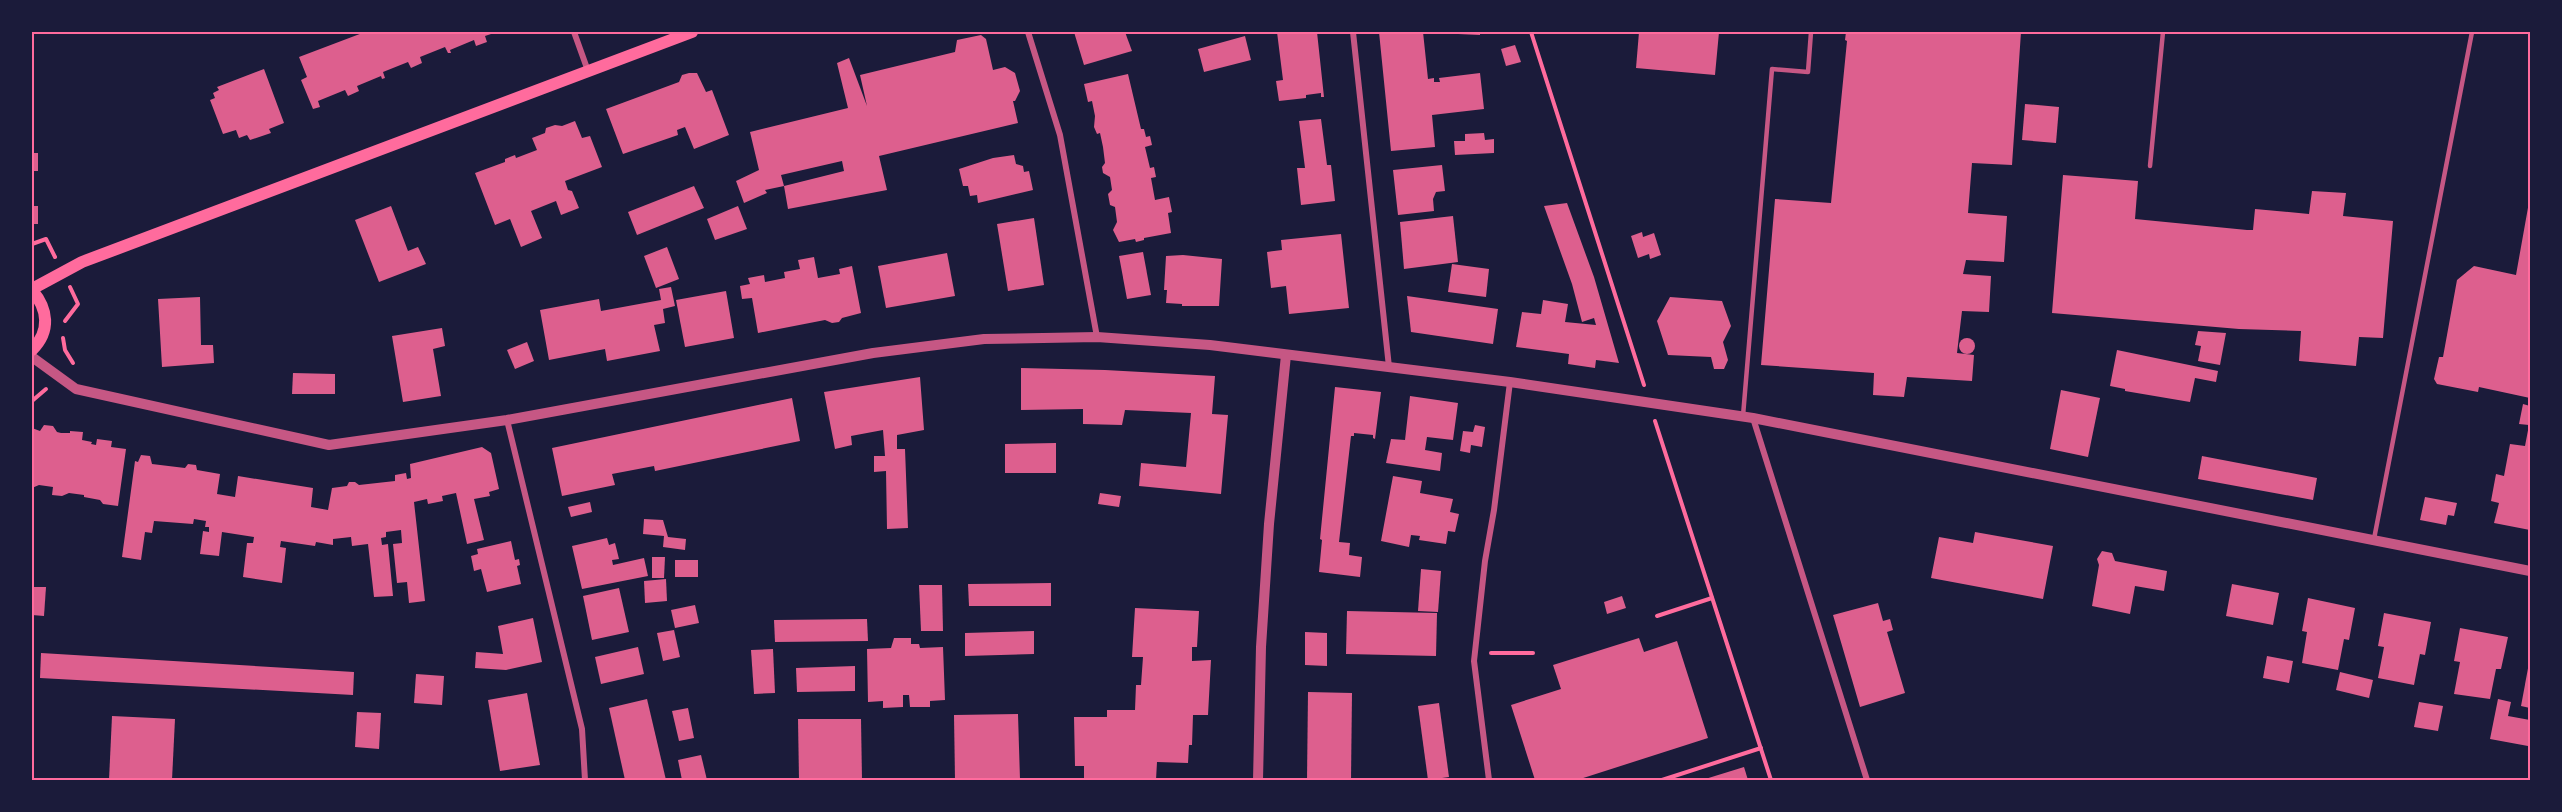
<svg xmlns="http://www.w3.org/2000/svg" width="2562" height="812" font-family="'Alegreya Sans',sans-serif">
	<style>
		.building { fill: #dd5f8e }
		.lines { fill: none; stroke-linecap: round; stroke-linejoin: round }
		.path { stroke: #ff6b9d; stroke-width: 4 }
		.service { stroke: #c65784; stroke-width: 4.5 }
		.minor { stroke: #c65784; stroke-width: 6 }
		.tertiary { stroke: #c65784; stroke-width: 10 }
		.secondary { stroke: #ff6b9d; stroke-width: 12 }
		.neatline { fill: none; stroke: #ff6b9d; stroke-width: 2 }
	</style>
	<rect width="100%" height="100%" fill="#1b1b3a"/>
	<g class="building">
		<polygon points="365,32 497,32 485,36 487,42 476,46 474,40 450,50 451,53 448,53 445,47 420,57 422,63 411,68 408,62 383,72 385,78 382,79 381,76 357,86 359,91 348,96 345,90 318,101 320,107 313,109 301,80 307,77 299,57"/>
		<polygon points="1074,32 1125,32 1132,51 1084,65"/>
		<polygon points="1277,32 1317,32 1324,97 1321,97 1321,93 1306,95 1306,98 1279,101 1276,81 1283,80"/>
		<polygon points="1379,32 1423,32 1428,79 1434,78 1434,82 1440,82 1439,78 1480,73 1484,109 1432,115 1435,147 1391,151"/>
		<polygon points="1458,32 1480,32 1480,35 1458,34"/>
		<polygon points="1639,32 1719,32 1715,75 1636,68"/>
		<polygon points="1846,32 2021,32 2012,165 1972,163 1968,213 2007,216 2004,262 1966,260 1963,274 1991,276 1989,312 1962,311 1957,353 1974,355 1972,381 1907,377 1904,397 1873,395 1874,373 1761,365 1775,199 1831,203 1847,41 1845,40"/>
		<polygon points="981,35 986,39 993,70 1005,67 1015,73 1020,91 1015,101 1013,101 1018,123 879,156 887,190 788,209 784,186 844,171 842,161 781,175 784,186 765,190 767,193 744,203 736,181 759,170 750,132 848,108 837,63 849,58 867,106 860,75 955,52 957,40"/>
		<polygon points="1245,36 1251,60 1204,72 1198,49"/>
		<polygon points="1515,45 1521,62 1506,66 1501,49"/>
		<polygon points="264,69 284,123 269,129 271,133 250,140 247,135 239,138 236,130 223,134 210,100 215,98 213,93 219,90 217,87"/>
		<polygon points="689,73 697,73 706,92 712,90 729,135 694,149 685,127 677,130 678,135 623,154 606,109 679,82 682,75"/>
		<polygon points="1128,74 1141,129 1144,129 1146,137 1150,136 1152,145 1145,147 1150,168 1154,167 1156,177 1151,178 1155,200 1169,197 1172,212 1168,213 1171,233 1144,238 1144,240 1136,242 1135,239 1119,242 1113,230 1117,222 1115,207 1110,205 1108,194 1112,190 1110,177 1103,173 1102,167 1105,163 1103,147 1100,133 1097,134 1094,127 1095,116 1092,101 1088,102 1084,84"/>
		<polygon points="2025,104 2059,107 2056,143 2022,140"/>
		<polygon points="1321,119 1327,165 1331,165 1335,201 1301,205 1297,168 1305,168 1299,121"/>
		<polygon points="575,121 582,138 590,136 602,167 565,181 568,190 572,191 579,208 561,215 556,201 531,211 542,238 521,247 510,219 495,225 475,173 505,162 505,159 515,155 516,158 537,150 532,138 545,133 546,128 555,125 562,126"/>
		<polygon points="1484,133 1485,140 1494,139 1494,153 1455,155 1454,141 1465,141 1465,134"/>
		<rect x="32" y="153" width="6" height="18"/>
		<polygon points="1014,155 1016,164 1023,166 1024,172 1029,171 1033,190 978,203 977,195 970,196 968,186 963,186 959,169 993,158"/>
		<polygon points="1442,165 1445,191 1436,192 1433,199 1434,211 1398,215 1393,170"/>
		<polygon points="2063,175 2138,181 2135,219 2247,230 2253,230 2255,209 2309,214 2312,191 2346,193 2343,216 2393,221 2383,338 2359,337 2356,366 2299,361 2301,331 2239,329 2052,313"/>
		<polygon points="694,186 704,208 637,235 628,212"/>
		<polygon points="2529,202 2530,398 2479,387 2478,392 2437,384 2434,379 2439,357 2443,357 2457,280 2474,266 2516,275"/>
		<polygon points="1567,203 1594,277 1619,363 1596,360 1595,368 1568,364 1569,354 1516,347 1522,312 1541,314 1543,300 1568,304 1565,322 1596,325 1594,318 1582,322 1572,284 1544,206"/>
		<rect x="32" y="206" width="6" height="18"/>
		<polygon points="391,206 408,251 418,247 426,264 379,282 355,220"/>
		<polygon points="738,206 747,229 715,240 707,219"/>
		<polygon points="1453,216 1458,262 1404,269 1400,222"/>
		<polygon points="1034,218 1044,285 1008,291 997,224"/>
		<polygon points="1642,232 1643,237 1654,233 1661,255 1650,259 1649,254 1638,258 1631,236"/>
		<polygon points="1341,234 1349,308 1289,314 1286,286 1271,288 1267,252 1282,250 1281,240"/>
		<polygon points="667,247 679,279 656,288 644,256"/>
		<polygon points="1143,252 1151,295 1127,299 1119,256"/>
		<polygon points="947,253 955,296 886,308 878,266"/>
		<polygon points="1183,255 1222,259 1219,306 1182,306 1182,304 1166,303 1167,290 1164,290 1166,256"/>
		<polygon points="814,257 818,278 840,274 839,269 852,266 861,313 842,318 839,322 832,323 825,320 758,333 752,298 742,299 740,286 750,284 748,278 764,275 765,282 785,278 784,272 800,269 798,260"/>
		<polygon points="1452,264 1489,269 1486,297 1448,292"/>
		<polygon points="671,287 675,306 663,309 665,323 654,325 660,351 607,361 605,349 549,360 540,310 599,299 601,311 661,300 659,289"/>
		<polygon points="726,291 734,338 685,347 676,300"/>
		<polygon points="1407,296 1498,309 1493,344 1411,332"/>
		<polygon points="200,297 201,345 213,345 214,363 162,367 158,299"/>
		<polygon points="1670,297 1722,301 1731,326 1723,342 1728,360 1724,369 1714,369 1711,357 1668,355 1657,321"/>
		<polygon points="442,328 445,346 433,349 441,396 403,402 392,336"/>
		<polygon points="2198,331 2226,333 2220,365 2198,361 2201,346 2195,345"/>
		<circle cx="1967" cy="346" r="8"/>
		<polygon points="527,342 534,361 515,369 507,350"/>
		<polygon points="2117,350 2218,371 2216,382 2195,378 2190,402 2125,391 2125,389 2110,386"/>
		<polygon points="1021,368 1105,370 1215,376 1212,414 1228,415 1221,494 1139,486 1141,463 1186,467 1191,413 1125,410 1122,425 1083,424 1083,409 1021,410"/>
		<polygon points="293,373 335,374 335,394 292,394"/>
		<polygon points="920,377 924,430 897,435 897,449 905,449 908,528 887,529 886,471 874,472 874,456 885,456 883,430 851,436 852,445 835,449 824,392"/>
		<polygon points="1335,387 1381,392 1375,439 1373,438 1373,435 1354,433 1354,436 1351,436 1339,542 1350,543 1349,555 1362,557 1360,577 1319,572 1322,540 1320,539"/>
		<polygon points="2061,390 2100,398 2088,457 2050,449"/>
		<polygon points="1410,396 1458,403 1453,440 1427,437 1425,450 1442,453 1440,471 1386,463 1391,439 1405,440"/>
		<polygon points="792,398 800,441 655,471 654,466 612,474 615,485 562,496 552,448"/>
		<polygon points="2523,404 2530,406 2530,530 2494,523 2499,503 2491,501 2496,474 2504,476 2510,444 2525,446 2529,425 2519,424"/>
		<polygon points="44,425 53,426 57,432 61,433 70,433 70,431 83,432 82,440 92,442 91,444 96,445 97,439 112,441 111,447 126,449 118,506 103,504 100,500 84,497 84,495 69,493 62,496 52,495 53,487 39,485 32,488 32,428 40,431"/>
		<polygon points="1475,425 1485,427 1482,447 1471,445 1470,453 1460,451 1463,431 1473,432"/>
		<polygon points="1056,443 1056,473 1005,473 1005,444"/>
		<polygon points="482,447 491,453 499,489 489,492 490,496 474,499 484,540 467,544 456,493 442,496 443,501 428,504 427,499 414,502 425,601 409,603 407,582 397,583 393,544 402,543 401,530 386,532 386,537 381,538 382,545 388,544 393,596 374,597 368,544 352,546 351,537 333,539 333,545 316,542 315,546 281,541 280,547 286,548 282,583 243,577 247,543 253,543 254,537 222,532 219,556 200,554 203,531 209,532 209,527 205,527 206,521 194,519 193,524 154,521 152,533 145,532 141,560 122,557 135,461 138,462 141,455 150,456 152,464 185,468 188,464 196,465 197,470 220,474 217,494 235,497 238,476 313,488 311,507 328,510 332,488 347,486 349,482 355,482 359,485 395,481 395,475 406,473 407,479 411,478 410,464"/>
		<polygon points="2202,456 2317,478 2313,500 2198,479"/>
		<polygon points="1393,476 1422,481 1420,493 1453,499 1450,512 1459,514 1455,532 1448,531 1446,544 1419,540 1420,536 1411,535 1409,547 1381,541"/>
		<polygon points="1100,493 1121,496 1119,507 1098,504"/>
		<polygon points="2425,497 2457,503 2454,516 2448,515 2446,525 2420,520"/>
		<polygon points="590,502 592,512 571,517 568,507"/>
		<polygon points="644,519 663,520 668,537 686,539 685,550 663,547 664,536 643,534"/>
		<polygon points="1975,532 2053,546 2043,599 1931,578 1939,537 1973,543"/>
		<polygon points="607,538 609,545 615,543 619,559 612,560 613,565 644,558 648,576 582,589 572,546"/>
		<polygon points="511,541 515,560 519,559 520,565 517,566 521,584 487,592 481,569 474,571 471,556 478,554 477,549"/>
		<polygon points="2102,551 2112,553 2115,561 2167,571 2164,591 2135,586 2130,614 2092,606 2099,565 2097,559"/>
		<polygon points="652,557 665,557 664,578 652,578"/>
		<rect x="675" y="560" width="23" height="17"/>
		<polygon points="1421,569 1441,571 1438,612 1418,611"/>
		<polygon points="666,579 667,601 645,603 644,581"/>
		<polygon points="1051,583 1051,606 969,606 968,584"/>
		<polygon points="2232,584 2279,593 2273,625 2226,616"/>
		<polygon points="919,585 942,585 943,631 921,631"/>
		<polygon points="32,587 46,587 44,616 32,615"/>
		<polygon points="619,588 629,632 592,640 583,596"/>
		<polygon points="1622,596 1626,608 1607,614 1604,602"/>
		<polygon points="2308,598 2355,608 2349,640 2344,639 2338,670 2302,663 2307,632 2302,631"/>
		<polygon points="1878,603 1883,621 1890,619 1893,630 1887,632 1905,693 1860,707 1833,615"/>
		<polygon points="695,605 699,623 675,628 671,610"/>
		<polygon points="1135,608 1199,611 1197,647 1192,647 1192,661 1211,660 1208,715 1193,715 1192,745 1189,745 1188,763 1157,762 1156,780 1084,780 1084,766 1075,766 1074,717 1107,717 1107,710 1135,710 1136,685 1141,685 1143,657 1132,657"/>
		<polygon points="1347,611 1437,613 1436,656 1346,654"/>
		<polygon points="2384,613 2431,622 2425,655 2420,654 2414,685 2378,678 2384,647 2378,646"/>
		<polygon points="533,618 542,662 506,670 475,668 476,652 503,654 498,626"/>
		<polygon points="867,619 868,641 775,642 774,620"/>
		<polygon points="2460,628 2508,637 2501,669 2496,669 2490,699 2454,694 2460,662 2454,661"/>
		<polygon points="674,630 680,657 663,661 657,633"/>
		<polygon points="1034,631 1034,654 965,656 965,633"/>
		<polygon points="1305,632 1327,633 1327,666 1305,665"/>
		<polygon points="894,638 911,638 911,644 919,644 920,648 943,647 945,700 930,701 930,707 910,707 909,695 903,695 903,707 883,708 883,701 868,702 867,649 891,648"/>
		<polygon points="1639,638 1644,652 1677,641 1708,738 1577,780 1535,780 1511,705 1561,689 1553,665"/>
		<polygon points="638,647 644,674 601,684 595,657"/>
		<polygon points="773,649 775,693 754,694 751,650"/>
		<polygon points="41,653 354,672 353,695 40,678"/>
		<polygon points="2267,656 2293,661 2289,683 2263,678"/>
		<polygon points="2529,663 2530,663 2530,708 2521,706"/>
		<polygon points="855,666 855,691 797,692 796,668"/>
		<polygon points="2340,672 2373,680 2369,698 2336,690"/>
		<polygon points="416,674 444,676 442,705 414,703"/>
		<polygon points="1308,692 1352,693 1351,780 1307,780"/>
		<polygon points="527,693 540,765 500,771 488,700"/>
		<polygon points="647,699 666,780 625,780 609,708"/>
		<polygon points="2498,699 2511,702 2508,716 2530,720 2528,746 2490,739"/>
		<polygon points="2419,702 2443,706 2438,731 2414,727"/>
		<polygon points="1439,703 1449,777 1428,780 1418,706"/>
		<polygon points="688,708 694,738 679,741 672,711"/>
		<polygon points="357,712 381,713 379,749 355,747"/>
		<polygon points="1018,714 1020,780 955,780 954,715"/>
		<polygon points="112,716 175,719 172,780 109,780"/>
		<polygon points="798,719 861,719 862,780 799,780"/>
		<polygon points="701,755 707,780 682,780 678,760"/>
		<polygon points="1744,767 1748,780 1702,780"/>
	</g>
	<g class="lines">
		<g class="path">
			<polyline points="1531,32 1644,385"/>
			<polyline points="32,244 46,239 55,257"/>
			<polyline points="65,321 78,304 70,287"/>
			<polyline points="63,338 65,350 73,363"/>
			<polyline points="32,401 46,389"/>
			<polyline points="1655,421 1771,780"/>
			<polyline points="1657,616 1712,598"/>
			<polyline points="1491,653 1533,653"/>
			<polyline points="1662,780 1761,748"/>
		</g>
		<g class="service">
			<polyline points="2150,166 2163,32"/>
			<polyline points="1743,416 1772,69 1808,72 1811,32"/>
			<polyline points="2374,539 2472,32"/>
		</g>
		<g class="minor">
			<polyline points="574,32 588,71"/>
			<polyline points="1028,32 1060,135 1097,337"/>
			<polyline points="1353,32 1389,367"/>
			<polyline points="1753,418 1867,780"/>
			<polyline points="507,420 582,729 585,780"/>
			<polyline points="1489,780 1474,661 1485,561 1494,510 1510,382"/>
		</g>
		<g class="tertiary">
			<polyline points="32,357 76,389 329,445 507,420 873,353 984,339 1097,337 1210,345 1510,382 1753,418 2530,571"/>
			<polyline points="1258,780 1261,647 1269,524 1286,355"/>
		</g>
		<g class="secondary">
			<polyline points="32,289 82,262 692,32"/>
			<path d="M32,290c16,19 19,41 0,60"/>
		</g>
	</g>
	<rect width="2562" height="812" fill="none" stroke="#1b1b3a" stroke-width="66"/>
	<rect x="33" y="33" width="2496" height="746" class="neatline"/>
</svg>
